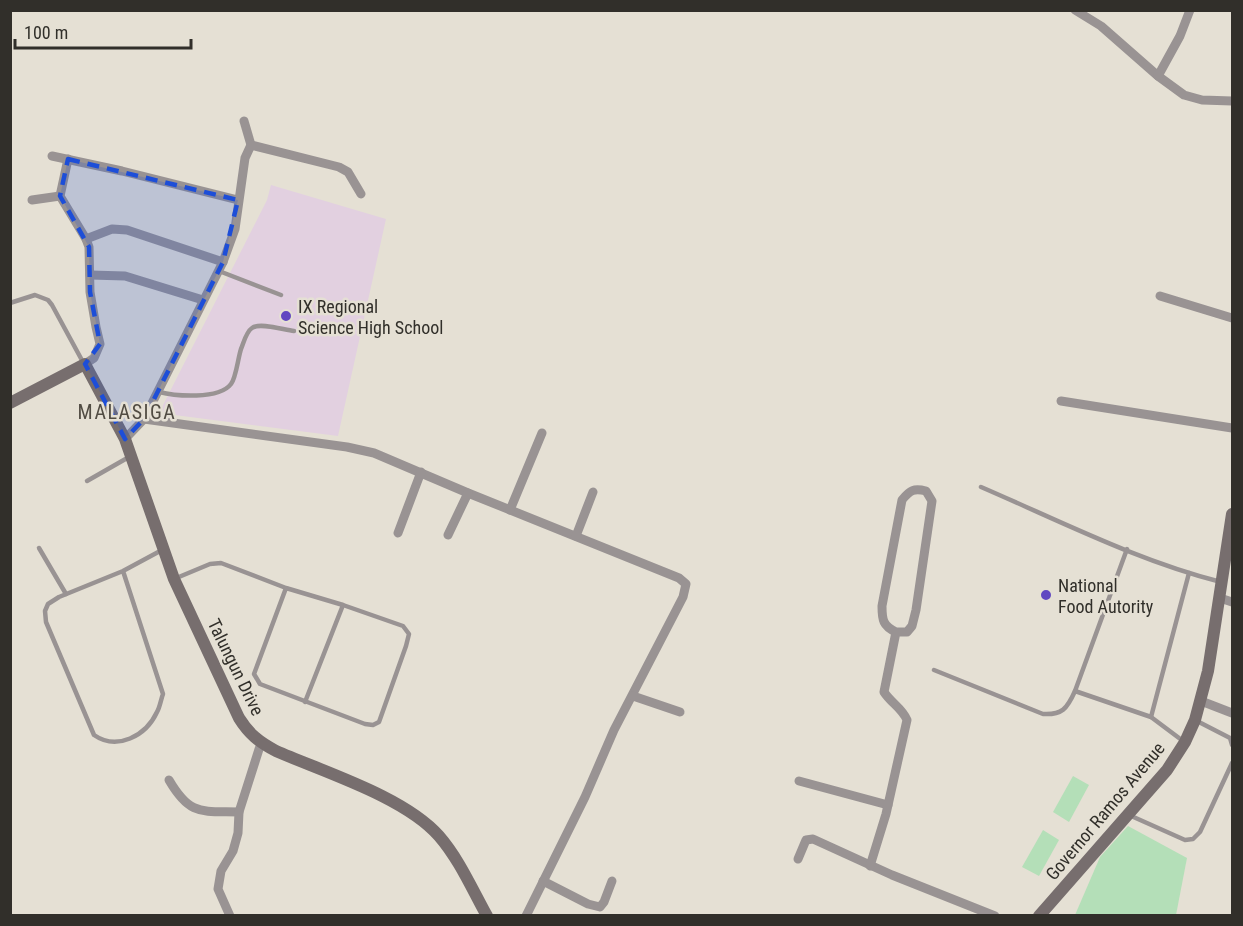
<svg xmlns="http://www.w3.org/2000/svg" width="1243" height="926" font-family="'Roboto Condensed',sans-serif">
	<style>
		.education { fill: #e2d0e0 }
		.green { fill: #b4dfb8 }
		.lines { fill: none; stroke-linecap: round; stroke-linejoin: round }
		.lane { stroke: #999393; stroke-width: 4.5 }
		.street { stroke: #999393; stroke-width: 9 }
		.secondary { stroke: #776e6e; stroke-width: 12 }
		.marked { fill: #1d4ed8; fill-opacity: 0.2; stroke: #1d4ed8; stroke-width: 4.5; stroke-dasharray: 12 8; stroke-linejoin: round }
		.poi-dot { fill: #6148c1; stroke: #e5e0d4; stroke-width: 2 }
		.labels { text-anchor: middle; dominant-baseline: central; stroke-width: 5; stroke-linejoin: round; paint-order: stroke }
		.poi-label { font-size: 18px; fill: #312f2a; stroke: #e5e0d4; text-anchor: start }
		.street-label { font-size: 18px; fill: #312f2a; stroke: #e5e0d4 }
		.neighbourhood-label { font-size: 20px; letter-spacing: 1.5px; fill: #514c43; stroke: #e5e0d4 }
	</style>
	<rect width="100%" height="100%" fill="#e5e0d4"/>
	<polygon class="education" points="271,185 386,219 338,436 159,413 267,200"/>
	<g class="green">
		<polygon points="1073,776 1089,785 1069,822 1053,812"/>
		<polygon points="1128,826 1187,858 1176,915 1075,915 1100,857"/>
		<polygon points="1043,830 1059,840 1039,876 1022,867"/>
	</g>
	<g class="lines">
		<g class="lane">
			<polyline points="219,271 281,295"/>
			<polyline points="10,303 35,295 48,300 52,305 84,364"/>
			<path d="M159,392c16,4 60,8 72,-8 5,-6 7,-26 10,-35 3,-7 5,-17 11,-21 8,-6 32,2 42,3"/>
			<polyline points="87,481 129,457"/>
			<path d="M981,487c79,34 157,74 240,95"/>
			<polyline points="39,548 66,594"/>
			<path d="M123,571l40,123c-2,5 -3,13 -6,18 -11,24 -40,39 -63,23l-48,-113 -1,-11 3,-7 11,-7 64,-26 39,-21"/>
			<polyline points="174,579 210,564 221,563 286,588 343,605 403,626 409,634 406,646 379,722 373,725 365,724 260,684 254,674 286,588"/>
			<path d="M934,670l109,44c19,1 24,-5 32,-23l52,-142"/>
			<polyline points="1075,691 1151,717 1183,741"/>
			<polyline points="305,702 343,605"/>
			<polyline points="1151,717 1189,573"/>
			<polyline points="1195,720 1230,738 1232,745"/>
			<polyline points="1129,815 1185,840 1193,839 1200,832 1232,763"/>
		</g>
		<g class="street">
			<polyline points="1075,10 1101,26 1158,76 1184,95 1202,100 1232,101"/>
			<polyline points="1158,76 1180,36 1190,10"/>
			<polyline points="244,121 251,145"/>
			<polyline points="52,156 122,171 238,200"/>
			<polyline points="68,159 60,196 86,239 89,247 90,292 96,327 100,344 94,358 85,364"/>
			<polyline points="32,200 60,196"/>
			<polyline points="86,239 112,229 127,230 223,262"/>
			<polyline points="90,275 125,276 203,300"/>
			<polyline points="1160,296 1232,318"/>
			<polyline points="1061,401 1232,428"/>
			<polyline points="144,419 347,447 374,453 468,493 679,578 686,584 683,597 614,730 585,797 526,916"/>
			<polyline points="125,439 144,419 223,262 235,229 245,158 251,145 339,167 348,172 361,194"/>
			<polyline points="510,510 542,433"/>
			<polyline points="398,533 421,472"/>
			<polyline points="448,535 468,493"/>
			<polyline points="576,536 593,492"/>
			<polyline points="1220,598 1232,602"/>
			<polyline points="633,696 680,712"/>
			<polyline points="1201,701 1232,713"/>
			<path d="M169,780c21,36 32,31 70,32"/>
			<polyline points="799,781 888,805"/>
			<polyline points="798,859 806,840 813,839 892,875 995,916"/>
			<path d="M870,866l16,-52 21,-94c-5,-12 -16,-17 -23,-28l12,-60c-13,-6 -14,-12 -14,-26l20,-106c8,-10 12,-12 24,-9l6,10 -16,109 -4,16 -5,6h-11"/>
			<polyline points="543,881 588,904 600,907 604,902 612,881"/>
			<polyline points="230,916 218,889 221,871 233,851 238,833 239,812 261,743"/>
		</g>
		<g class="secondary">
			<path d="M10,403l75,-39 40,75 49,140 65,139c10,16 20,24 37,33 48,21 129,46 163,85 20,23 33,53 48,80"/>
			<polyline points="1039,916 1167,770 1185,742 1195,720 1208,671 1232,514"/>
		</g>
	</g>
	<path class="marked" d="M68,159l170,41 -15,62 -79,157 -19,20 -40,-75 15,-20 -10,-52 -1,-45 -29,-51z"/>
	<g class="poi-dot">
		<circle cx="286" cy="316" r="6"/>
		<circle cx="1046" cy="595" r="6"/>
	</g>
	<g class="labels">
		<g class="poi-label">
			<text x="298" y="306">IX Regional<tspan x="298" dy="21">Science High School</tspan></text>
			<text x="1058" y="585">National<tspan x="1058" dy="21">Food Autority</tspan></text>
		</g>
		<g class="street-label">
			<text transform="translate(236 667) rotate(64)">Talungun Drive</text>
			<text transform="translate(1105 811) rotate(-50)">Governor Ramos Avenue</text>
		</g>
		<g class="neighbourhood-label">
			<text x="127" y="412">MALASIGA</text>
		</g>
	</g>
	<rect width="1243" height="926" fill="none" stroke="#312f2a" stroke-width="24"/>
	<path d="M15 39v9h176v-9" fill="none" stroke="#312f2a" stroke-width="3"/>
	<text x="24" y="39" font-size="18" fill="#312f2a" stroke="#e5e0d4" stroke-width="4.5" paint-order="stroke">100 m</text>
</svg>
